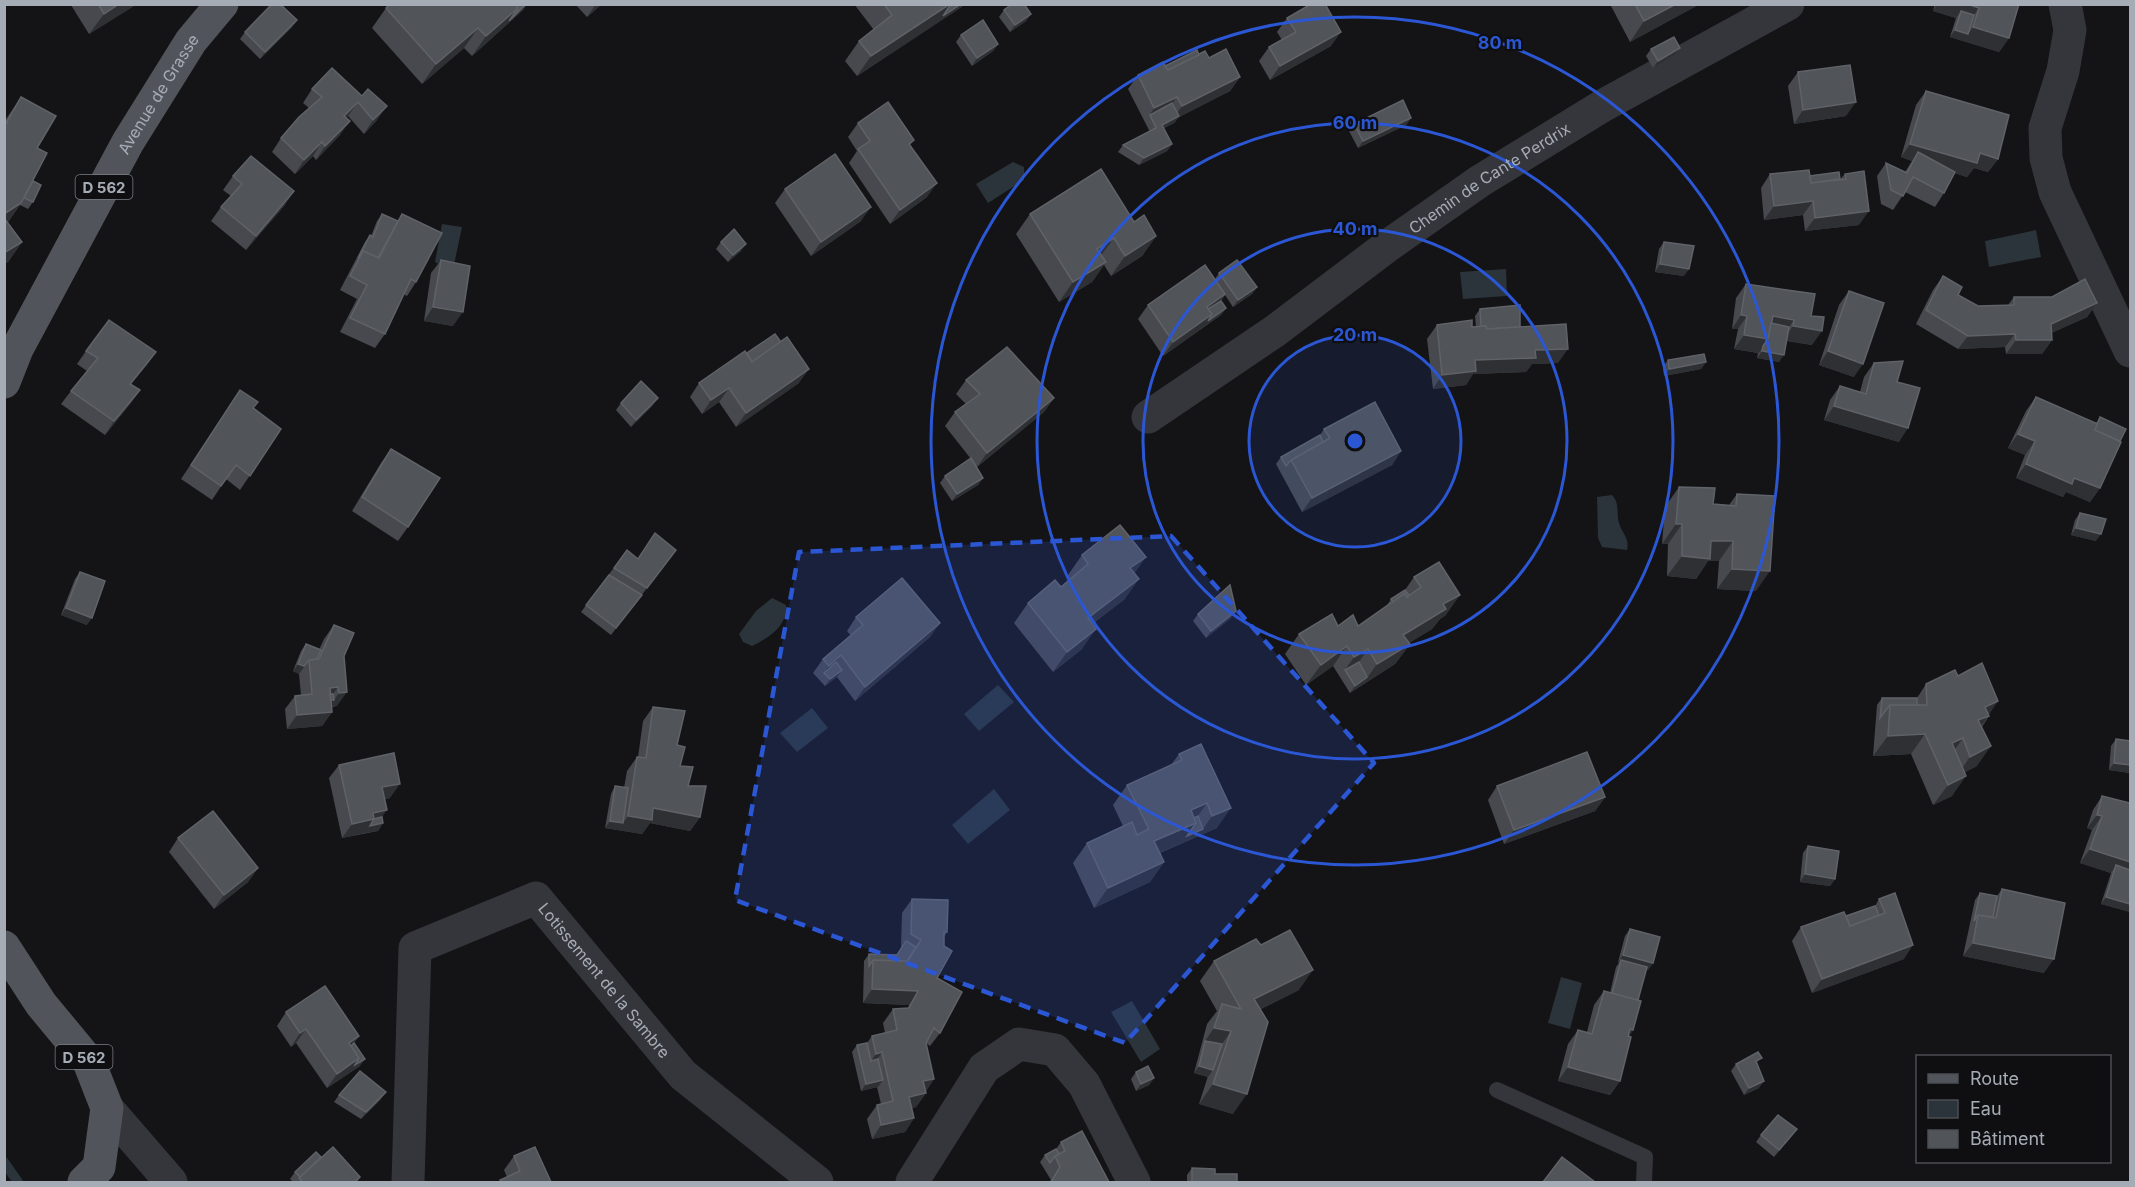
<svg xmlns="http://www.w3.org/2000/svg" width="2135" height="1187" font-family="Inter,sans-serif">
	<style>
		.water { fill: #2a343a }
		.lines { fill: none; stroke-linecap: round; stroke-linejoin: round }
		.stream { stroke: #2a343a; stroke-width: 10 }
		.lane { stroke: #35363b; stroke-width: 16 }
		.street { stroke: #35363b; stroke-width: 33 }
		.primary { stroke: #51545a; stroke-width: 33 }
		.wall { fill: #47494e }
		.shaded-wall { fill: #2e3033 }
		.building { fill: #515459; stroke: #5f6268; stroke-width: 1.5 }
		.marked { fill: #2b57d5; fill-opacity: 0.2; stroke: #2b57d5; stroke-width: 4.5; stroke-dasharray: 12 8; stroke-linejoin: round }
		.ring { fill: none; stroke: #2b57d5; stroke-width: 3 }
		.labels { text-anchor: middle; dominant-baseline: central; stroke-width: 4.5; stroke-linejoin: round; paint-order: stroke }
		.shield { fill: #0f0f11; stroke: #797d84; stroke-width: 1.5 }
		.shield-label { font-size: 15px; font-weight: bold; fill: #a6acb6 }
		.street-label { font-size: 16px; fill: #a6acb6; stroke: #0f0f11 }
		.centre { fill: #2b57d5; stroke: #0f0f11; stroke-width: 3 }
		.ring-label { font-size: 18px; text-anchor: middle; font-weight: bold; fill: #2b57d5; stroke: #0f0f11; stroke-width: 4.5; stroke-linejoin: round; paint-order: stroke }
	</style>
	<rect width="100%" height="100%" fill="#141416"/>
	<g class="water">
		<polygon points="1013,162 1024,167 1024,180 988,203 976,184"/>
		<polygon points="442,224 462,227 454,265 444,267 435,262"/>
		<polygon points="2036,230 2041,257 1989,267 1985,241"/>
		<polygon points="1506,269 1507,296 1463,299 1460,272"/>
		<path d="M1612,495c8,8 4,18 7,28 3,10 11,16 8,27l-25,-3 -4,-9 -1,-41z"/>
		<path d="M772,598l14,7c2,21 -18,33 -34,41l-9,-4 -4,-8 17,-23z"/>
		<polygon points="998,685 1014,702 979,731 964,714"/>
		<polygon points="812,708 828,728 797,752 780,733"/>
		<polygon points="994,789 1010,810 968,844 952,825"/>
		<polygon points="1561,977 1582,983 1570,1029 1548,1023"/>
		<polygon points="1132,1001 1160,1049 1141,1062 1111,1012"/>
	</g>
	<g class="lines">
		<polyline class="stream" points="4,1162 18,1182"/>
		<polyline class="lane" points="1497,1090 1645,1157 1644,1182"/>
		<g class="street">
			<polyline points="2065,4 2070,30 2063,71 2045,128 2046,158 2055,192 2130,351"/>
			<path id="s1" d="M1148,417l127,-86 111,-84 94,-66 124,-76 184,-101"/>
			<polyline points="107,1108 171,1182"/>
			<path id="s2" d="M408,1182l7,-234 121,-50 147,177 134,107"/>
			<polyline points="912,1182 984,1068 1019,1044 1055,1050 1084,1084 1134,1182"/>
		</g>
		<g class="primary">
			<path id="s3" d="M4,382l13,-33 111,-207 63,-101 31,-37"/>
			<polyline points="4,947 41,1004 89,1062 107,1108 99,1167 84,1182"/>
		</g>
	</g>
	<g class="wall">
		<polygon points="137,4 89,34 71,5"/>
		<polygon points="390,4 527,4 523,10 472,56 464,48 422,84 372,28 386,8"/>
		<polygon points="575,4 602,4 587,17"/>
		<polygon points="854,4 966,4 857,76 845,61 859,41 874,30"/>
		<polygon points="1610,4 1700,4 1630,42"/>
		<polygon points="1935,4 2019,4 2009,38 1999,52 1950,37 1956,18 1933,11"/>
		<polygon points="1004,10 1031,14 1026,21 1010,32 999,17"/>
		<polygon points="1287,18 1331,46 1270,80 1259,61 1269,47 1282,40 1277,32"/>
		<polygon points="297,20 292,27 260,59 240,39 245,32"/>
		<polygon points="961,35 998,44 993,51 972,66 956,42"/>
		<polygon points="1680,48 1675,55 1653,68 1646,56 1651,49"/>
		<polygon points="1199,55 1209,58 1240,77 1230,91 1179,117 1174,123 1164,128 1172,144 1167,151 1139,165 1118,152 1123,145 1150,132 1128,89 1138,75"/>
		<polygon points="332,68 377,120 364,134 348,116 346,118 340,135 316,160 313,156 295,174 272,152 281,138 309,108 303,103 312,89"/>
		<polygon points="1798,72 1846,116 1794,124 1788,86"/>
		<polygon points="1926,91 1998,159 1988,172 1974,168 1967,177 1955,173 1944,193 1935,207 1905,192 1893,210 1881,204 1877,176 1886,163 1905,172 1912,161 1901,157 1916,105"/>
		<polygon points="21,97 37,148 33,181 33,202 28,209 20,205 8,222 22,242 8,262 4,264 4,122"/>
		<polygon points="1411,118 1406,125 1358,148 1349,131 1354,124"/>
		<polygon points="858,123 914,140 910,145 927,197 890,224 849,163 857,151 848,137"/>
		<polygon points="1770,174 1810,176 1840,179 1845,174 1859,225 1805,231 1803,215 1764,220 1761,188"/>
		<polygon points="233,176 285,205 246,250 211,221 221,207 231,196 223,190"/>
		<polygon points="785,189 861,221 811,256 775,203"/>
		<polygon points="382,214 398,221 402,214 416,282 407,296 403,294 385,334 375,348 340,332 357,299 340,290 365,242 370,235 371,236 377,221"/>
		<polygon points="1030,214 1134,222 1156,236 1142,256 1111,276 1104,265 1092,282 1059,302 1016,234"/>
		<polygon points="721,242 741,251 728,262 716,249"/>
		<polygon points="1664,242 1684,276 1655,272 1659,249"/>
		<polygon points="441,260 453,326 424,321 431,273"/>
		<polygon points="1219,273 1257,287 1252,294 1233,307 1225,295 1221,301 1226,308 1221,315 1163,356 1138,319 1148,305 1215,279"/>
		<polygon points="1943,276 1958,295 1978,306 2008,305 2014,297 2097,303 2087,317 2051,333 2052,340 2042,354 2006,354 2005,347 1958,349 1916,324 1933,290"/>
		<polygon points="1746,284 1811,316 1812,345 1787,341 1779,362 1757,358 1758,353 1734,349 1738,329 1732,329 1736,298"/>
		<polygon points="1849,291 1854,377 1819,365 1839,305"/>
		<polygon points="1480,309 1520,327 1558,363 1532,364 1526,372 1473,374 1466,385 1433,389 1427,339 1437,325 1476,327 1475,316"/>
		<polygon points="86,351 156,352 146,366 131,384 140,390 130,404 105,435 61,404 71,391 87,371 77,364"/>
		<polygon points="747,353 799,383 736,427 719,402 702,414 690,397 699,383"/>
		<polygon points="1668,360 1706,362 1701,369 1664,376 1663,367"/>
		<polygon points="1874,363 1897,382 1899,442 1824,420 1830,400 1840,386 1860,392 1864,377"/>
		<polygon points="966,380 1054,398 1044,412 977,467 974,462 983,478 978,485 952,501 940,483 945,476 971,459 945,426 955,412 966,404 956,394"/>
		<polygon points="2036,397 2096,423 2100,417 2120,441 2100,488 2090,502 2066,492 2063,497 2016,478 2025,455 2008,448 2026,411"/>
		<polygon points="621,403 653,405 631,427 616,410"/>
		<polygon points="231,404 254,408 281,429 240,490 226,479 212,500 181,479"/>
		<polygon points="1324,429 1401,451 1392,465 1302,512 1276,464 1281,457 1320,435"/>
		<polygon points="391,449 408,527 398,541 352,511 381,463"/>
		<polygon points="1679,487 1713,504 1729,505 1737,494 1756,591 1717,589 1719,561 1708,561 1696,579 1667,576 1668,544 1662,544 1665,507"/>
		<polygon points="2080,513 2096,541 2071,535 2075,520"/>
		<polygon points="627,550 638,559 676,550 611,635 581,612"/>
		<polygon points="1082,555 1135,573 1125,599 1092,624 1082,649 1053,672 1014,623 1028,603 1061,587 1070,579 1068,575"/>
		<polygon points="80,572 87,625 61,615 75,579"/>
		<polygon points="1414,577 1446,615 1440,619 1432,629 1409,643 1410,644 1395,664 1350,693 1333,666 1306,685 1285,654 1299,634 1338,626 1358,626 1386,607 1391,599 1405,590"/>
		<polygon points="1198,614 1231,618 1206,638 1193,621"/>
		<polygon points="856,617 940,623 930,637 855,701 837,677 825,686 813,673 823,659 851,636 847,631"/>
		<polygon points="334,625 344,656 337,706 332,707 332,712 322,726 287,729 285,709 295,696 301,695 299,674 293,671 301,651 306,644 319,650 324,639"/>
		<polygon points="1958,676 1989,716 1982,727 1977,766 1965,772 1952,796 1933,805 1911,754 1873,756 1877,705 1882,698 1917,698 1926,684"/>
		<polygon points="653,707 680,766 700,817 690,831 650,823 642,834 605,828 611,794 615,786 624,788 627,771 637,757 638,757 643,721"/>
		<polygon points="2116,739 2130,741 2130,773 2109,770 2111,746"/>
		<polygon points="1201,744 1217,828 1160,853 1164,862 1150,882 1094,908 1073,863 1087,843 1123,826 1113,805 1127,785 1171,765 1179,754"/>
		<polygon points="339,765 390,798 385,799 382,817 383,823 378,831 342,838 329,778"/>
		<polygon points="1497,786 1605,797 1595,811 1504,844 1488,800"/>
		<polygon points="2102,796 2130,912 2101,904 2111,873 2080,863 2092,830 2087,828 2093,810"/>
		<polygon points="178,838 258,868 248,882 214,909 169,852"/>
		<polygon points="1808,846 1835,879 1830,886 1800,882 1803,853"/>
		<polygon points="2002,889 2044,973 1963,956 1975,900 1980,893 1997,896"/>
		<polygon points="912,899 947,932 944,937 937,978 940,1033 930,1046 926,1043 934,1079 926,1091 926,1093 916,1107 912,1108 914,1118 905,1132 872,1139 867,1119 877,1105 881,1104 877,1087 861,1091 852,1052 857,1045 867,1043 872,1036 885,1033 883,1023 893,1009 907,1009 909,1005 863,1003 864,961 869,954 897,955 901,948 902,913"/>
		<polygon points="1879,899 1904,959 1812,993 1792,941 1801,927 1846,916 1875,906"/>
		<polygon points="1630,929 1653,963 1648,970 1646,970 1638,1000 1633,1030 1629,1036 1620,1081 1610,1095 1558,1081 1568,1044 1578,1030 1587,1032 1594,1005 1604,991 1610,993 1616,967 1619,963 1618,962 1625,936"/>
		<polygon points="1214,961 1299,990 1261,1009 1233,1114 1199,1104 1208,1076 1208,1077 1194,1073 1207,1024 1217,1011 1200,981"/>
		<polygon points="286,1012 359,1036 354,1043 360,1066 327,1088 296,1043 291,1047 277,1026"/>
		<polygon points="1736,1064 1757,1065 1759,1088 1744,1095 1731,1071"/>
		<polygon points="1136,1072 1154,1078 1149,1085 1136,1091 1131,1079"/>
		<polygon points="339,1095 381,1099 361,1119 334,1102"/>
		<polygon points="1761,1135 1792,1136 1774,1157 1756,1142"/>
		<polygon points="1061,1142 1109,1182 1049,1182 1051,1180 1040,1162 1045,1155 1056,1149"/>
		<polygon points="514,1156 551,1182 498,1182 500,1180 507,1177 504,1170"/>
		<polygon points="321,1157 360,1177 356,1182 293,1182 290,1179 295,1172"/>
		<polygon points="1192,1168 1237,1182 1187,1182 1187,1175"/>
	</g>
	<g class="shaded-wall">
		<polygon points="119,4 137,4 89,34 104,14"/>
		<polygon points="527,4 523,10 472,56 486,36 518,8"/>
		<polygon points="596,4 602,4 587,17"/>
		<polygon points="950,4 966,4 857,76 871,56"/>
		<polygon points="1676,4 1700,4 1630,42 1644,21"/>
		<polygon points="1937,4 1967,4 1979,8 1969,22 1961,11 1956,18 1933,11"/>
		<polygon points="1031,14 1026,21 1010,32 1015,25"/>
		<polygon points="297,20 292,27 260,59 265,52"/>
		<polygon points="1973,27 2009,38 1999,52 1950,37 1955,30 1968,34"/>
		<polygon points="478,28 464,48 422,84 436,64"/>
		<polygon points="1341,32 1331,46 1270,80 1280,66"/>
		<polygon points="998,44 993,51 972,66 977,58"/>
		<polygon points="1680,48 1675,55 1653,68 1658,61"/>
		<polygon points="1240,77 1230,91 1179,117 1174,123 1157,132 1162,125 1172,120 1182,106"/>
		<polygon points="1177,97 1167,110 1150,115 1154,108"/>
		<polygon points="358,102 348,116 335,130 344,116"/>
		<polygon points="1856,102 1846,116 1794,124 1803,110"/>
		<polygon points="387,106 377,120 364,134 373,120"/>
		<polygon points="1411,118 1406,125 1358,148 1363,141"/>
		<polygon points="350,121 340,135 316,160 325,146"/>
		<polygon points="322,142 313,156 295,174 304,160"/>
		<polygon points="1172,144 1167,151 1139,165 1144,158"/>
		<polygon points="1910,144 1980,153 1998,159 1988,172 1974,168 1967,177 1913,161 1918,152 1912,161 1901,157"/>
		<polygon points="937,183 927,197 890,224 900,210"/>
		<polygon points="294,191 285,205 246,250 256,236"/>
		<polygon points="1813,201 1803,215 1764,220 1774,206"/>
		<polygon points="21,203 7,224 4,225 4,214"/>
		<polygon points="871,207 861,221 811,256 821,242"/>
		<polygon points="1869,211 1859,225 1805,231 1815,218"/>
		<polygon points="1156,236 1142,256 1111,276 1125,256"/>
		<polygon points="1114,238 1099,258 1097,249"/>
		<polygon points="22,242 8,262 4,264 4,253"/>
		<polygon points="746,244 741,251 728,262 733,255"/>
		<polygon points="1106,262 1092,282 1059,302 1073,282"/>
		<polygon points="1660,264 1689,269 1684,276 1655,272"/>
		<polygon points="1257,287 1252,294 1233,307 1238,300"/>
		<polygon points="1225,294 1216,308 1202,314 1207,307"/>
		<polygon points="2097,303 2087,317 2041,338 2051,324"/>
		<polygon points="433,307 463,312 453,326 424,321"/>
		<polygon points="1226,308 1221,315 1163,356 1173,342 1212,314"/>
		<polygon points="1741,315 1747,316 1738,329 1732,329"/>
		<polygon points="1773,316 1794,320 1784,334 1766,330"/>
		<polygon points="1793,326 1822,331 1812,345 1783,340"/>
		<polygon points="2015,334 2005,347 1958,349 1968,336"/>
		<polygon points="1744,335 1768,339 1759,353 1734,349"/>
		<polygon points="2016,340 2052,340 2042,354 2006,354"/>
		<polygon points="1568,349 1558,363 1532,364 1526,372 1473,374 1466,385 1433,389 1442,375 1475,360 1535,350"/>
		<polygon points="1762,351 1784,355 1779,362 1757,358"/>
		<polygon points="1828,351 1863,364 1854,377 1819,365"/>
		<polygon points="156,352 146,366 121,397 130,384"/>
		<polygon points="1706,362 1701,369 1664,376 1669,369"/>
		<polygon points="809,369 799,383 736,427 746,413"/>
		<polygon points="729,388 719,402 702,414 711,400"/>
		<polygon points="140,390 130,404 105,435 114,421"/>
		<polygon points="658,398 653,405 631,427 636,420"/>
		<polygon points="1054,398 1044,412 977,467 987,453"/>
		<polygon points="1834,406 1908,428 1899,442 1824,420"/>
		<polygon points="2018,434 2035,441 2025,455 2008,448"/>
		<polygon points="1401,451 1392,465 1302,512 1312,498"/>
		<polygon points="2026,464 2074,478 2100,488 2090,502 2066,492 2063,497 2016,478"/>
		<polygon points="983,478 978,485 952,501 957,494"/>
		<polygon points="1676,524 1682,524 1668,544 1662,544"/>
		<polygon points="2076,528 2101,534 2096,541 2071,535"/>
		<polygon points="1711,541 1733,541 1719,561 1708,561 1696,579 1667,576 1682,556"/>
		<polygon points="676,550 666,564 611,635 616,628"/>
		<polygon points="1146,557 1132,577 1130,568"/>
		<polygon points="1732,569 1770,571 1756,591 1717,589"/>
		<polygon points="1139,579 1125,599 1074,638 1088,618"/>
		<polygon points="1460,595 1446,615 1440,619 1432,629 1389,655 1403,635 1443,604"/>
		<polygon points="66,608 92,618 87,625 61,615"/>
		<polygon points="1236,611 1231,618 1206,638 1211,631"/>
		<polygon points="940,623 930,637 855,701 865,687"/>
		<polygon points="1096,629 1082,649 1053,672 1067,652"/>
		<polygon points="1410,644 1395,664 1362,685 1377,664"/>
		<polygon points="1347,646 1333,666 1306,685 1321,665"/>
		<polygon points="1368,649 1354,669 1345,670 1354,657"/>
		<polygon points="841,655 831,669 824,673 829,666"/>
		<polygon points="298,664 304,667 299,674 293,671"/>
		<polygon points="842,670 837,677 825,686 830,679"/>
		<polygon points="1367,677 1362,685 1350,693 1355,686"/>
		<polygon points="338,687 329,700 334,700 339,693 347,692 337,706 321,707 330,688"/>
		<polygon points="1998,701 1975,736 1964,740 1985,707"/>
		<polygon points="332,712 322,726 287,729 297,715"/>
		<polygon points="1925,734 1911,754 1873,756 1888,736"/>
		<polygon points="1963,738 1948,759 1952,743"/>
		<polygon points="1991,746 1977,766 1956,777 1970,757"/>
		<polygon points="2114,763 2130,765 2130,773 2109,770"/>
		<polygon points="1966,776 1952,796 1933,805 1948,785"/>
		<polygon points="400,784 390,798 372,801 382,787"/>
		<polygon points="1605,797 1595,811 1504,844 1514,830"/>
		<polygon points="1207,803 1193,823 1191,810"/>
		<polygon points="653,808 700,817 690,831 650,823 642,834 605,828 610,821 623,823 628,816"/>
		<polygon points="1231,808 1217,828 1140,861 1154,841 1196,823 1203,829 1212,816"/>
		<polygon points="387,810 377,824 370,826 365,833 342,838 352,824 373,813"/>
		<polygon points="2097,815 2102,816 2092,830 2087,828"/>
		<polygon points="383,823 378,831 365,833 370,826"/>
		<polygon points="2090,849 2130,862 2130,879 2116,865 2111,873 2080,863"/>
		<polygon points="1164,862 1150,882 1094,908 1108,888"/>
		<polygon points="258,868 248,882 214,909 224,895"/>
		<polygon points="1805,874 1835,879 1830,886 1800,882"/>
		<polygon points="2106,897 2130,904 2130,912 2101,904"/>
		<polygon points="1973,943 2054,959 2044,973 1963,956"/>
		<polygon points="1913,945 1904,959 1812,993 1822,979"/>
		<polygon points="1623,955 1653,963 1648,970 1621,963 1621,960 1619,963 1618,962"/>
		<polygon points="1313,970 1299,990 1240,1019 1254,999"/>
		<polygon points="872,989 918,991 909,1005 863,1003"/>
		<polygon points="1214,1028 1231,1031 1217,1051 1205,1041"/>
		<polygon points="306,1029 296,1043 291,1047 300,1033"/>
		<polygon points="1630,1029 1633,1030 1623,1044"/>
		<polygon points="359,1036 349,1050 349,1043"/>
		<polygon points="882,1052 873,1066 866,1068 876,1054"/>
		<polygon points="359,1058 365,1059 360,1066 327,1088 337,1074"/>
		<polygon points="1199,1066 1213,1070 1208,1077 1194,1073"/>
		<polygon points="1568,1067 1620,1081 1610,1095 1558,1081"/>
		<polygon points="1154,1078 1149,1085 1136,1091 1141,1084"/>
		<polygon points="934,1079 925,1092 923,1081"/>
		<polygon points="883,1080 878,1087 861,1091 866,1084"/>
		<polygon points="1764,1081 1759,1088 1744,1095 1749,1088"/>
		<polygon points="1213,1084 1247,1094 1233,1114 1199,1104"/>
		<polygon points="386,1092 381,1099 361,1119 366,1112"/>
		<polygon points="926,1093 916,1107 900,1111 909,1097"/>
		<polygon points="914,1118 905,1132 872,1139 881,1125"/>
		<polygon points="1797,1129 1792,1136 1774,1157 1779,1150"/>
	</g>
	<g class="building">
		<polygon points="98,4 119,4 104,14"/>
		<polygon points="272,4 280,4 297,20 265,52 245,32"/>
		<polygon points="390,4 515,4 518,8 486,36 478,28 436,64 386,8"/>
		<polygon points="515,4 526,4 509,21 518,8"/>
		<polygon points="884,4 950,4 871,56 859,41 892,15"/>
		<polygon points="951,4 961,4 943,16"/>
		<polygon points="1012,4 1024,4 1031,14 1015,25 1004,10"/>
		<polygon points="1311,4 1325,4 1341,32 1280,66 1269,47 1296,32 1287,18"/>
		<polygon points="1635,4 1676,4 1644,21"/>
		<polygon points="1967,4 2019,4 2009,38 1973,27 1979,8"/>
		<polygon points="1961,11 1974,15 1968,34 1955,30"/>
		<polygon points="983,20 998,44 977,58 961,35"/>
		<polygon points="1674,37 1680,48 1658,61 1651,49"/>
		<polygon points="1226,49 1240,77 1182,106 1177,97 1154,108 1138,75 1163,62 1168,70 1205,51 1209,58"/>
		<polygon points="1197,50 1199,55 1168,70 1165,66"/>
		<polygon points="1850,65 1856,102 1803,110 1798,72"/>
		<polygon points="332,68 362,96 368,89 387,106 373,120 358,102 344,116 350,121 325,146 322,142 304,160 281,138 299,117 322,97 312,89"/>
		<polygon points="1926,91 2009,115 1998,159 1980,153 1977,163 1910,144"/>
		<polygon points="21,97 56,116 37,148 47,153 21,203 4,214 4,127"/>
		<polygon points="1403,100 1411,118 1363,141 1354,124"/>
		<polygon points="888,102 914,140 909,144 937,183 900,210 858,149 870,141 858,123"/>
		<polygon points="1172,103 1179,116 1162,125 1172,144 1144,158 1123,145 1156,128 1150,115"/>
		<polygon points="1918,152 1955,172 1944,193 1913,177 1903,196 1891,190 1886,163 1907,173"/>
		<polygon points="835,154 871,207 821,242 785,189"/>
		<polygon points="251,156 294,191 256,236 221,207 242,184 233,176"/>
		<polygon points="1101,169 1134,222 1144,215 1156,236 1125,256 1114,238 1097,249 1106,262 1073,282 1030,214"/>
		<polygon points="1809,170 1811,183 1846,179 1845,174 1864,171 1869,211 1815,218 1813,201 1774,206 1770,174"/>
		<polygon points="1839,172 1840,179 1811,183 1810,176"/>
		<polygon points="33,181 41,185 33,202 24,198"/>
		<polygon points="382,214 398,221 378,258 363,251 358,258 370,235 373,237"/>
		<polygon points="402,214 442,233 416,282 411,279 385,334 350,318 367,285 350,276 363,251 379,258"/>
		<polygon points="4,218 22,242 4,253"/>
		<polygon points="734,229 746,244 733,255 721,242"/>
		<polygon points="1664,242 1694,246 1689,269 1660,264"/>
		<polygon points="441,260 470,266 463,312 433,307"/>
		<polygon points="1237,260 1257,287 1238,300 1219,273"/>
		<polygon points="1205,265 1225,294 1207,307 1212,314 1173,342 1148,305"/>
		<polygon points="1943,276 1962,287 1958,295 1978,306 2014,305 2014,297 2052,297 2085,279 2097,303 2051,324 2052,340 2016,340 2015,334 1968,336 1926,310"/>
		<polygon points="1746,284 1815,294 1811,316 1824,317 1822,331 1793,326 1794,320 1773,316 1768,339 1744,335 1747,316 1741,315"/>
		<polygon points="1849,291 1884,303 1863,364 1828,351"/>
		<polygon points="1221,301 1226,308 1208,321 1212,314 1208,309"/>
		<polygon points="1520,305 1520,327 1487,329 1486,326 1481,326 1480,309"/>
		<polygon points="109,320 156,352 130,384 140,390 114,421 71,391 98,358 86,351"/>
		<polygon points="1472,320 1472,327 1486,326 1487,329 1566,324 1568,349 1535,350 1536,358 1475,360 1476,371 1442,375 1437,325"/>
		<polygon points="1771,323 1789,327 1784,355 1762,351 1763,346 1768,339"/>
		<polygon points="775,334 781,342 752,362 747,353"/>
		<polygon points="787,337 809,369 746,413 729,388 711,400 699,383 745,351 752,362"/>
		<polygon points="1007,347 1054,398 987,453 955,412 980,394 966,380"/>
		<polygon points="1704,354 1706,362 1669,369 1668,360"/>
		<polygon points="1903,361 1897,382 1920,388 1908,428 1834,406 1840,386 1866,394 1874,363"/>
		<polygon points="641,381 658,398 636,420 621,403"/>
		<polygon points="240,390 258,402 253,408 281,429 250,476 236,465 221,486 191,465"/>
		<polygon points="2036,397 2098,424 2095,430 2121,442 2100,488 2074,478 2072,484 2026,464 2035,441 2018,434"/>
		<polygon points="1375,402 1401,451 1312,498 1291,460 1330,438 1324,429"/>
		<polygon points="2100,417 2126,429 2120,441 2095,430"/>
		<polygon points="1320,435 1323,442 1291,460 1286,466 1281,457"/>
		<polygon points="391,449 440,478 408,527 362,497"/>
		<polygon points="971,458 983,478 957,494 945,476"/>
		<polygon points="1679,487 1715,488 1713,504 1736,506 1737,494 1775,496 1770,571 1732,569 1733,541 1711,541 1710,559 1682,556 1682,524 1676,524"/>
		<polygon points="2080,513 2106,519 2101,534 2076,528"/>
		<polygon points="1120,525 1146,557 1130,568 1139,579 1088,618 1096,629 1067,652 1028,603 1055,580 1061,587 1088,564 1082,555"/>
		<polygon points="655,533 676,550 647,588 614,568 627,550 638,559"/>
		<polygon points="1439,562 1460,595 1443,604 1446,609 1403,635 1410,644 1377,664 1368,649 1354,657 1347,646 1321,665 1299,634 1332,614 1338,626 1353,615 1358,626 1405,593 1407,597 1421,587 1414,577"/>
		<polygon points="80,572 105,581 92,618 66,608"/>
		<polygon points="609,575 642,595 616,628 586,605"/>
		<polygon points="902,578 940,623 865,687 841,655 829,666 823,659 863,625 856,617"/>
		<polygon points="1230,585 1236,611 1211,631 1198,614"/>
		<polygon points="1405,590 1409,595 1407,597 1405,593 1393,602 1391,599"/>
		<polygon points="334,625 354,633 344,656 347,692 339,693 338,687 330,688 332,712 297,715 295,696 312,694 309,660 319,659"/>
		<polygon points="306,644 321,650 317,659 309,660 304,666 298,664"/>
		<polygon points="836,662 842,670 830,679 824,673"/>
		<polygon points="1359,662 1367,677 1355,686 1345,670"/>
		<polygon points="1982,663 1998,701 1985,707 1989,716 1978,720 1991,746 1970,757 1963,738 1952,743 1966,776 1948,785 1925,734 1888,736 1890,705 1927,705 1926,684 1955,670 1958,676"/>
		<polygon points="330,694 333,694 334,700 331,700"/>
		<polygon points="1882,698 1917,698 1917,705 1890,705 1880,718"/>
		<polygon points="653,707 685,711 677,745 685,747 680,766 693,767 688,786 706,786 700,817 653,808 652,820 628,816 637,757 646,758"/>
		<polygon points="2116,739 2130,741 2130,765 2114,763"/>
		<polygon points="1201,744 1231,808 1212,816 1207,803 1191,810 1196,823 1154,841 1164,862 1108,888 1087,843 1132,822 1137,835 1149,829 1127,785 1182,760 1179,754"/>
		<polygon points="1587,752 1605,797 1514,830 1497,786"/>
		<polygon points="394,753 400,784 382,787 387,810 373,813 374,819 352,824 339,765"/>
		<polygon points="615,786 628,788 623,823 610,821"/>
		<polygon points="2102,796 2130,803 2130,862 2090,849 2102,816 2097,815"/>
		<polygon points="213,811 258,868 224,895 178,838"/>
		<polygon points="1198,816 1203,829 1187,836 1196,823 1194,818"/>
		<polygon points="382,817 383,823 370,826 374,819"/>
		<polygon points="1808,846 1839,851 1835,879 1805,874"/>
		<polygon points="2116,865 2130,870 2130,904 2106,897"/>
		<polygon points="2002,889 2065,903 2054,959 1973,943 1978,915 1996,918"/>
		<polygon points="1895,893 1913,945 1822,979 1801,927 1844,912 1850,926 1885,913 1879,899"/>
		<polygon points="1980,893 1997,896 1993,917 1978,915 1974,921"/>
		<polygon points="912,899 948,900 947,932 944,932 944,946 952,951 937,978 962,992 940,1033 934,1028 926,1043 934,1079 923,1081 926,1093 909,1097 914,1118 881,1125 877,1105 893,1101 882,1052 876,1054 872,1036 897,1030 893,1009 909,1008 918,991 872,989 873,960 908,961 921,940 911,934"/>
		<polygon points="1875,906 1879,915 1850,926 1846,916"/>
		<polygon points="1630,929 1660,937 1653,963 1623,955"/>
		<polygon points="1290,930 1313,970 1254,999 1268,1022 1247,1094 1213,1084 1231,1031 1214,1028 1222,1004 1241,1009 1214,961 1256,939 1261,945"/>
		<polygon points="906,941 916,947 907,961 873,960 869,966 869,954 897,955"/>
		<polygon points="1621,960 1647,967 1638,1000 1612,994"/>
		<polygon points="325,986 359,1036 349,1043 359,1058 337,1074 306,1029 300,1033 286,1012"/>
		<polygon points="1604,991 1641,1001 1633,1030 1630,1029 1628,1036 1631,1037 1620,1081 1568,1067 1578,1030 1592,1034"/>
		<polygon points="1205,1041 1222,1044 1213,1070 1199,1066"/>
		<polygon points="354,1043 365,1059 355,1065 359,1058 351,1046"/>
		<polygon points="867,1043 871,1061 878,1059 883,1080 866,1084 857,1045"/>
		<polygon points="1758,1052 1762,1058 1756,1061 1764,1081 1749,1088 1736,1064"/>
		<polygon points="1148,1066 1154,1078 1141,1084 1136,1072"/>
		<polygon points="360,1071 386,1092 366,1112 339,1095"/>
		<polygon points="1778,1115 1797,1129 1779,1150 1761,1135"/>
		<polygon points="1082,1131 1109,1182 1051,1182 1060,1167 1055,1156 1065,1151 1061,1142"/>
		<polygon points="333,1147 360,1177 355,1182 303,1182 299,1178"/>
		<polygon points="535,1147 551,1182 501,1182 500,1180 520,1171 514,1156"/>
		<polygon points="1056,1149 1059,1154 1055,1156 1050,1163 1045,1155"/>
		<polygon points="316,1152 321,1157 300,1177 295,1172"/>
		<polygon points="1562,1157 1595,1182 1543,1182"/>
		<polygon points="1192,1168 1215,1169 1215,1174 1237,1174 1237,1182 1192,1182"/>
	</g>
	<path class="marked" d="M1171,536l203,227 -249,280 -390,-143 64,-348z"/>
	<circle cx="1355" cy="441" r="106" fill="#2b57d5" fill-opacity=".12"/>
	<g class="ring">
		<circle cx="1355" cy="441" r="106"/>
		<circle cx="1355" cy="441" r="212"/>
		<circle cx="1355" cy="441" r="318"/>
		<circle cx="1355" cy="441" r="424"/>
	</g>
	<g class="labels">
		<g class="shield">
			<rect x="75.5" y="175" width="57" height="24" rx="4.5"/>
			<rect x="55.5" y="1045" width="57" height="24" rx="4.5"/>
		</g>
		<g class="shield-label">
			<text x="104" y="187">D 562</text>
			<text x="84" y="1057">D 562</text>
		</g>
		<g class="street-label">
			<text stroke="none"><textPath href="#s3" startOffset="327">Avenue de Grasse</textPath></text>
			<text stroke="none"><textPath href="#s1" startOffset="417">Chemin de Cante Perdrix</textPath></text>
			<text stroke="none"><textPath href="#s2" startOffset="472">Lotissement de la Sambre</textPath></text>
		</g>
	</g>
	<circle cx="1355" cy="441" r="9" class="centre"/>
	<g class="ring-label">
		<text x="1500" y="49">80 m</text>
		<text x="1355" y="129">60 m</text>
		<text x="1355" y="235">40 m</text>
		<text x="1355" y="341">20 m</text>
	</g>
	<rect width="2135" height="1187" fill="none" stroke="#a6acb6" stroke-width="12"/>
	<rect x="1916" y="1055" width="195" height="108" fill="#0f0f11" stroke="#4b4e53" stroke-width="1.5"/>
	<rect x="1928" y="1074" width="30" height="9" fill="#51545a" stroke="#4b4e53" stroke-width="1.5"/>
	<text x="1970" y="1085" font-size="18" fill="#a6acb6">Route</text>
	<rect x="1928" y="1100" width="30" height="18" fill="#2a343a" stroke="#4b4e53" stroke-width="1.5"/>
	<text x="1970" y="1115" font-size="18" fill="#a6acb6">Eau</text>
	<rect x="1928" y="1130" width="30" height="18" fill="#515459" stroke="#4b4e53" stroke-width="1.5"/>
	<text x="1970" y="1145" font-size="18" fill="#a6acb6">Bâtiment</text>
</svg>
